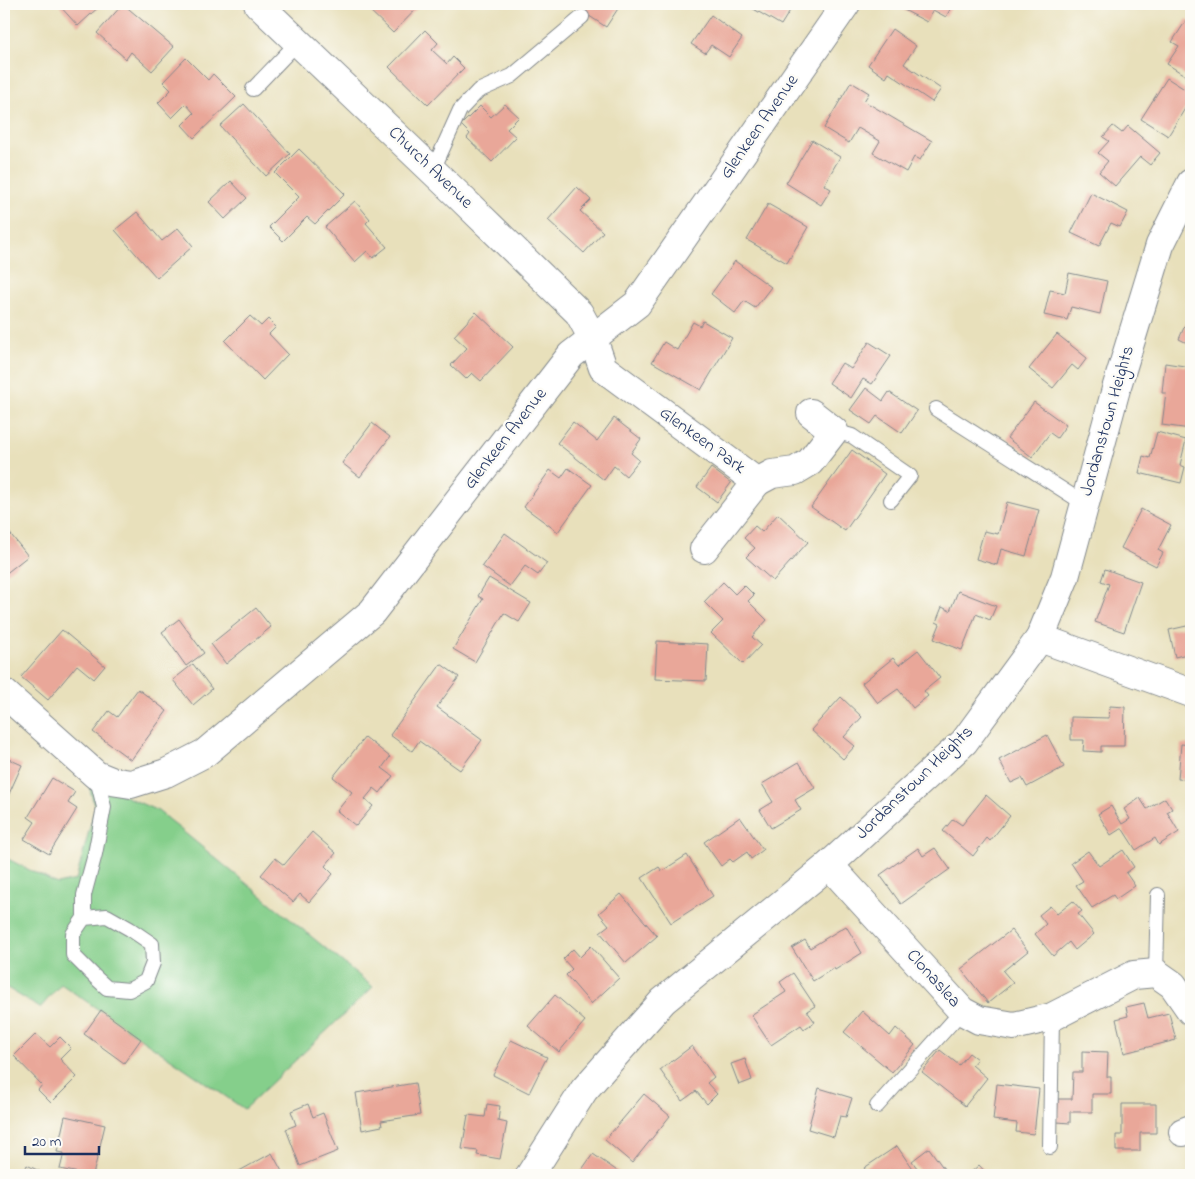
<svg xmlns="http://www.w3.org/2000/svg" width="1195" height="1179" font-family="'Indie Flower',sans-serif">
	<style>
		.green { fill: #85cf8b; stroke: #507f74 }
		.building { fill: #e9a799 }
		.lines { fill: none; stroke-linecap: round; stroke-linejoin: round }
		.lane-casing { stroke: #82888c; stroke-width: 16 }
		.street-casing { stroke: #82888c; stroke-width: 30 }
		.lane { stroke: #fff; stroke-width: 14 }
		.street { stroke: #fff; stroke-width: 28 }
		.labels { text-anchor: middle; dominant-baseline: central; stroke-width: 5; stroke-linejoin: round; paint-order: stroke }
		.street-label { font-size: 18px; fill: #1b2f5e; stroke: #fdfcf7 }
	</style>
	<rect width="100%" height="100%" fill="#fdfcf7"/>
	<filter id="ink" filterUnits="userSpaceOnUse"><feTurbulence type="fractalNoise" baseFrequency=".02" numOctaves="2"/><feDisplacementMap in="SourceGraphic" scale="10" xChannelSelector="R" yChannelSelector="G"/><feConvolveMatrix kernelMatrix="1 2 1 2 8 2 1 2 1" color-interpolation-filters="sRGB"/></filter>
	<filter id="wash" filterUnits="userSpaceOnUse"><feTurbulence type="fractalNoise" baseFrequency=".0096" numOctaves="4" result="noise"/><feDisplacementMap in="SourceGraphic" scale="20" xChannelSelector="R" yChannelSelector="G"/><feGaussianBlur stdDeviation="1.12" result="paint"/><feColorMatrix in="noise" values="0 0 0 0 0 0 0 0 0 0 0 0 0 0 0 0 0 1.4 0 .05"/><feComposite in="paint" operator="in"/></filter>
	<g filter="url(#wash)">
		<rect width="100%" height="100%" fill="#e8e0bb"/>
		<polygon class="green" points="87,779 158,811 373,987 244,1109 61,984 40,1008 4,986 4,857 57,884 76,880 95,808"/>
		<g id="blocks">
			<g class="building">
				<polygon points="58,4 102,4 78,26"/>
				<polygon points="123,4 174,47 152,71 131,52 126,59 97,33"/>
				<polygon points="363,4 421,4 393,33"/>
				<polygon points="571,4 621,4 606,27"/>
				<polygon points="745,4 794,4 781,25"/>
				<polygon points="905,4 953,4 946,17 933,10 927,22 902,9"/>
				<polygon points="711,15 742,38 729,57 711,45 705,53 691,44"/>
				<polygon points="1187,19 1191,22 1191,79 1167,64 1179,46 1172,42"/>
				<polygon points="892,29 916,46 904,64 941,89 932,102 889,73 886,78 868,65"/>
				<polygon points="425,30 438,43 432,50 447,64 453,57 464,68 428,105 389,67"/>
				<polygon points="186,58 208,80 213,74 236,97 194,138 182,125 194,113 186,104 172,118 158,103 171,90 163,82"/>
				<polygon points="1167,78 1191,93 1191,99 1168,136 1141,119"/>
				<polygon points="851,82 869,93 864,101 932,141 920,160 914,157 906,172 873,153 880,141 858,128 849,143 824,128"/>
				<polygon points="244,104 290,154 266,176 220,126"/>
				<polygon points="505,104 519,117 507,129 516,137 492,162 467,138 470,134 461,125 480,106 491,117"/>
				<polygon points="1113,126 1122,133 1128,126 1160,153 1150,165 1140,157 1115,186 1099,172 1108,161 1098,153 1109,141 1103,137"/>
				<polygon points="812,140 840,157 824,185 831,189 821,205 786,183"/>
				<polygon points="299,149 345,194 315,224 307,217 283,241 269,227 299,197 275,173"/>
				<polygon points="231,181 247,198 225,219 209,202"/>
				<polygon points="577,187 591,200 580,211 603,232 584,253 548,220"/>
				<polygon points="1091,193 1128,212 1120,227 1111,223 1099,246 1071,233"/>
				<polygon points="355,201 370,219 366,223 387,247 373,258 367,251 355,262 325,227"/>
				<polygon points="768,204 808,227 787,263 747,240"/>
				<polygon points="137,212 162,241 178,228 193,246 157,278 115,230"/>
				<polygon points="735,261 771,287 755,308 744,301 735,313 711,294"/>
				<polygon points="1069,273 1107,281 1100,314 1071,307 1067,320 1044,315 1050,290 1065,293"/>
				<polygon points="476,312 513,347 481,381 472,373 466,379 451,365 467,348 454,336"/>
				<polygon points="250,316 261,326 268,319 276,327 269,334 288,354 263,380 225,341"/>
				<polygon points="703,321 732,338 701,390 652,362 664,342 677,350 693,322 700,326"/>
				<polygon points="1186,323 1191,326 1191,345 1179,339"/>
				<polygon points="1057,334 1087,358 1078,370 1072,365 1053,388 1029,369"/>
				<polygon points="869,342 891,356 872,384 863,379 851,398 829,383 842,363 851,369"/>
				<polygon points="1165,363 1191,367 1191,418 1190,429 1162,425 1166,393 1162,393"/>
				<polygon points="866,388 883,401 889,392 917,411 902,433 877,416 871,424 850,410"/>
				<polygon points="1034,402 1066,425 1057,438 1050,433 1032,457 1007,438"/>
				<polygon points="614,418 641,439 631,453 639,460 626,476 614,466 604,480 557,443 573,422 597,441"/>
				<polygon points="372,423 390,437 360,477 342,463"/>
				<polygon points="1157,432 1186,440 1180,465 1185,467 1181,483 1139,473 1143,456 1150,458"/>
				<polygon points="852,450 885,474 845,531 811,507"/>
				<polygon points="568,468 592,485 558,532 524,507 550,470 561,478"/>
				<polygon points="711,468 731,483 717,502 697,487"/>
				<polygon points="1007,502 1039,510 1026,556 1001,549 997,565 976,559 984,531 998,534"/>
				<polygon points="1141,509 1171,525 1158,550 1163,553 1156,566 1121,548"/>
				<polygon points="778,514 808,542 773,581 746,557 755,548 744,538 755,526 762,532"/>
				<polygon points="8,531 28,556 4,575 4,535"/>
				<polygon points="505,533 547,563 538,575 525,566 510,586 482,566"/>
				<polygon points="1105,569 1141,582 1124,632 1095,622 1109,584 1101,581"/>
				<polygon points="489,578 531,603 519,622 504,613 475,662 453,649 483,599 478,596"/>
				<polygon points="723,582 735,594 744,585 754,595 748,601 767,620 752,637 761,645 743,664 711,633 723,621 704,602"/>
				<polygon points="958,591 996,606 990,620 976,614 962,650 934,639 940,624 936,622 942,607 950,611"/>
				<polygon points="256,608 271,627 226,664 211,644"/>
				<polygon points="179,619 204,653 186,666 162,632"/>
				<polygon points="1191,625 1191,653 1175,657 1169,630"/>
				<polygon points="62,630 105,666 94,679 77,665 48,700 21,677"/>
				<polygon points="657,641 708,644 706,681 655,679"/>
				<polygon points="918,650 940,678 924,691 928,696 913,708 898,689 878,703 862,683 893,658 899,665"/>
				<polygon points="193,664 212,689 193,705 173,680"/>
				<polygon points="441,664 459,677 437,707 482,740 460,770 419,741 412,751 390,735"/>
				<polygon points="138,689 167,711 131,760 93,732 109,711 117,717"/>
				<polygon points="841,697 862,717 844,737 855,746 843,759 811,730"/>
				<polygon points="1110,706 1125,707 1124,746 1101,746 1101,752 1083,751 1084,740 1071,740 1071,717 1109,718"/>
				<polygon points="1047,735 1064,767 1027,787 1022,778 1011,783 999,760"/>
				<polygon points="365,737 390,757 382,768 393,776 380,793 374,788 365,799 373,806 356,826 337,811 352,792 333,777"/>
				<polygon points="1181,744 1191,745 1191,780 1178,779"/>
				<polygon points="4,757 22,765 4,805"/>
				<polygon points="799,762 815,788 795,800 801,810 771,828 760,810 773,802 762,784"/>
				<polygon points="52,778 75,792 68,803 77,809 49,854 24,839 35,822 28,817"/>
				<polygon points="986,795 1010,816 990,841 987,838 973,856 943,831 953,819 962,825"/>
				<polygon points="1140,798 1147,809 1165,798 1172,809 1167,812 1179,832 1159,845 1155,838 1136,850 1122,828 1111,835 1098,814 1111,806 1122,824 1130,819 1124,809"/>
				<polygon points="740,817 763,850 751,859 747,852 733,862 730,859 721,866 704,842"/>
				<polygon points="312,832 336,853 325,866 333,874 309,902 300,894 293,902 261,875 275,858 284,865"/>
				<polygon points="918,848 923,856 935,848 950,869 901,904 880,875"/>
				<polygon points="1123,850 1134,867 1126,873 1135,886 1116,899 1113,895 1092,908 1076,885 1083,881 1071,863 1088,851 1099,866"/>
				<polygon points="687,855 713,896 671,923 642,878 659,867 662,871"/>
				<polygon points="621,894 657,936 626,963 600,932 609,925 599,913"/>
				<polygon points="1073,901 1082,911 1078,914 1094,934 1075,950 1069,942 1053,956 1035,934 1046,924 1039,915 1050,906 1057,914"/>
				<polygon points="846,926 862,953 835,970 834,968 813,981 792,948 805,940 810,948"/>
				<polygon points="1011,930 1028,951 1003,971 1013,983 988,1003 961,969"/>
				<polygon points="591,946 619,978 591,1004 566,975 572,969 563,959 573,949 580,957"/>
				<polygon points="793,973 815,1006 807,1011 815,1022 804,1029 801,1025 771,1045 751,1015 786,992 780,982"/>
				<polygon points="555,995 585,1021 559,1052 528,1026"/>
				<polygon points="1144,1003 1148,1018 1169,1013 1176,1040 1124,1053 1116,1019 1128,1016 1126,1007"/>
				<polygon points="101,1010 141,1039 124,1063 84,1034"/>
				<polygon points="862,1011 890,1036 896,1028 915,1045 892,1072 844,1032"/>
				<polygon points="36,1034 50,1047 60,1037 71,1048 60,1059 77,1077 51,1103 38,1090 42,1085 14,1056"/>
				<polygon points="511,1040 547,1057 529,1093 493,1075"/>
				<polygon points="692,1046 714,1077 707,1083 717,1094 707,1104 696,1091 682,1101 660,1070"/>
				<polygon points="940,1050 959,1065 969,1053 977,1059 972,1065 987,1078 965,1106 922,1072"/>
				<polygon points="1082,1051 1108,1052 1107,1077 1111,1077 1111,1094 1092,1094 1092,1112 1070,1112 1070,1123 1057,1122 1058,1099 1072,1099 1073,1072 1082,1072"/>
				<polygon points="745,1059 752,1080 739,1085 731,1064"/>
				<polygon points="415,1083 420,1115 381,1121 382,1126 362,1130 356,1093"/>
				<polygon points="997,1084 1039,1089 1034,1134 1016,1132 1017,1123 993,1120"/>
				<polygon points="819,1088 852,1098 846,1117 840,1116 834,1137 808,1129"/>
				<polygon points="644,1094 670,1116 632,1163 605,1140"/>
				<polygon points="308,1104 313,1117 323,1113 338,1151 300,1166 286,1129 296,1125 291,1111"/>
				<polygon points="487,1104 500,1106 498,1121 507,1123 500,1159 477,1155 478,1151 462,1149 468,1115 485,1117"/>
				<polygon points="1122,1104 1156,1104 1156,1133 1140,1133 1140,1151 1116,1151 1116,1135 1122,1135"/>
				<polygon points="65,1116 105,1125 93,1175 88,1175 60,1169 64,1153 57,1152"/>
				<polygon points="897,1146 915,1173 911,1175 869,1175 864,1168"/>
				<polygon points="929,1148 944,1169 936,1175 922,1175 912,1161"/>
				<polygon points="272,1153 284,1175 232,1175"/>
				<polygon points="593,1154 623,1175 578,1175"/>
				<polygon points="27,1165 47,1175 22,1175"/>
				<polygon points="979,1165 988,1175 968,1175"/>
			</g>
		</g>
	</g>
	<g filter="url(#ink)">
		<use href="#blocks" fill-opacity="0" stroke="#82888c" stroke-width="1"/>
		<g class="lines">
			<g class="lane-casing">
				<g id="lane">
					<polyline points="253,89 298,42"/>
					<polyline points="433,170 460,110 478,91 512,76 582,17"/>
					<polyline points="936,409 1085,504"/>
					<polyline points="834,431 852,436 910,476 891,500"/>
					<polyline points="84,918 107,916 130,929 152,944 153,963 146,981 129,990 107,988 95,977 73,955 73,934 84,918 84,895 95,854 104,807 96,775"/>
					<polyline points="1156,973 1158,895"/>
					<polyline points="877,1106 962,1011"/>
					<polyline points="1050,1147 1052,1017"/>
				</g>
			</g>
			<g class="street-casing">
				<g id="street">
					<polyline points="258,4 457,194 579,313 593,339 603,368 757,482 704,549"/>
					<polyline points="757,482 772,474 795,471 810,462 834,431 811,413"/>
					<polyline points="1040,638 1191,693"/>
					<polyline points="4,693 96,775 111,781 131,784 166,773 205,753 372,612 571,355 637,304 846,4"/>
					<polyline points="829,865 962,1011 979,1020 1014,1026 1052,1017 1134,975 1156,973 1173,985 1191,1011"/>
					<polyline points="1183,1132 1191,1129"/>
					<polyline points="530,1175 584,1090 663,1001 829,865 964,742 1040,638 1065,577 1116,389 1160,245 1191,183"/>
				</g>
			</g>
			<use href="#lane" class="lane"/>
			<use href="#street" class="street"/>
		</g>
	</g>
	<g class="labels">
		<g class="street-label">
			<text transform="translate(760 127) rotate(-55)">Glenkeen Avenue</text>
			<text transform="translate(430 168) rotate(44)">Church Avenue</text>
			<text transform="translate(1108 421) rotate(-74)">Jordanstown Heights</text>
			<text transform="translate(506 439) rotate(-52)">Glenkeen Avenue</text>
			<text transform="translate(702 441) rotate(36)">Glenkeen Park</text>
			<text transform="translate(915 783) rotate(-44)">Jordanstown Heights</text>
			<text transform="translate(933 979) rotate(48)">Clonaslea</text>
		</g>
	</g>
	<rect width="1195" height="1179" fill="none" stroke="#fdfcf7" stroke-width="20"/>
	<path d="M25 1146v8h74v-8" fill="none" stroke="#1b2f5e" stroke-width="2.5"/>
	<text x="32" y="1146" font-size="15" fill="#1b2f5e" stroke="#fdfcf7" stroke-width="4" paint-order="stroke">20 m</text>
</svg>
